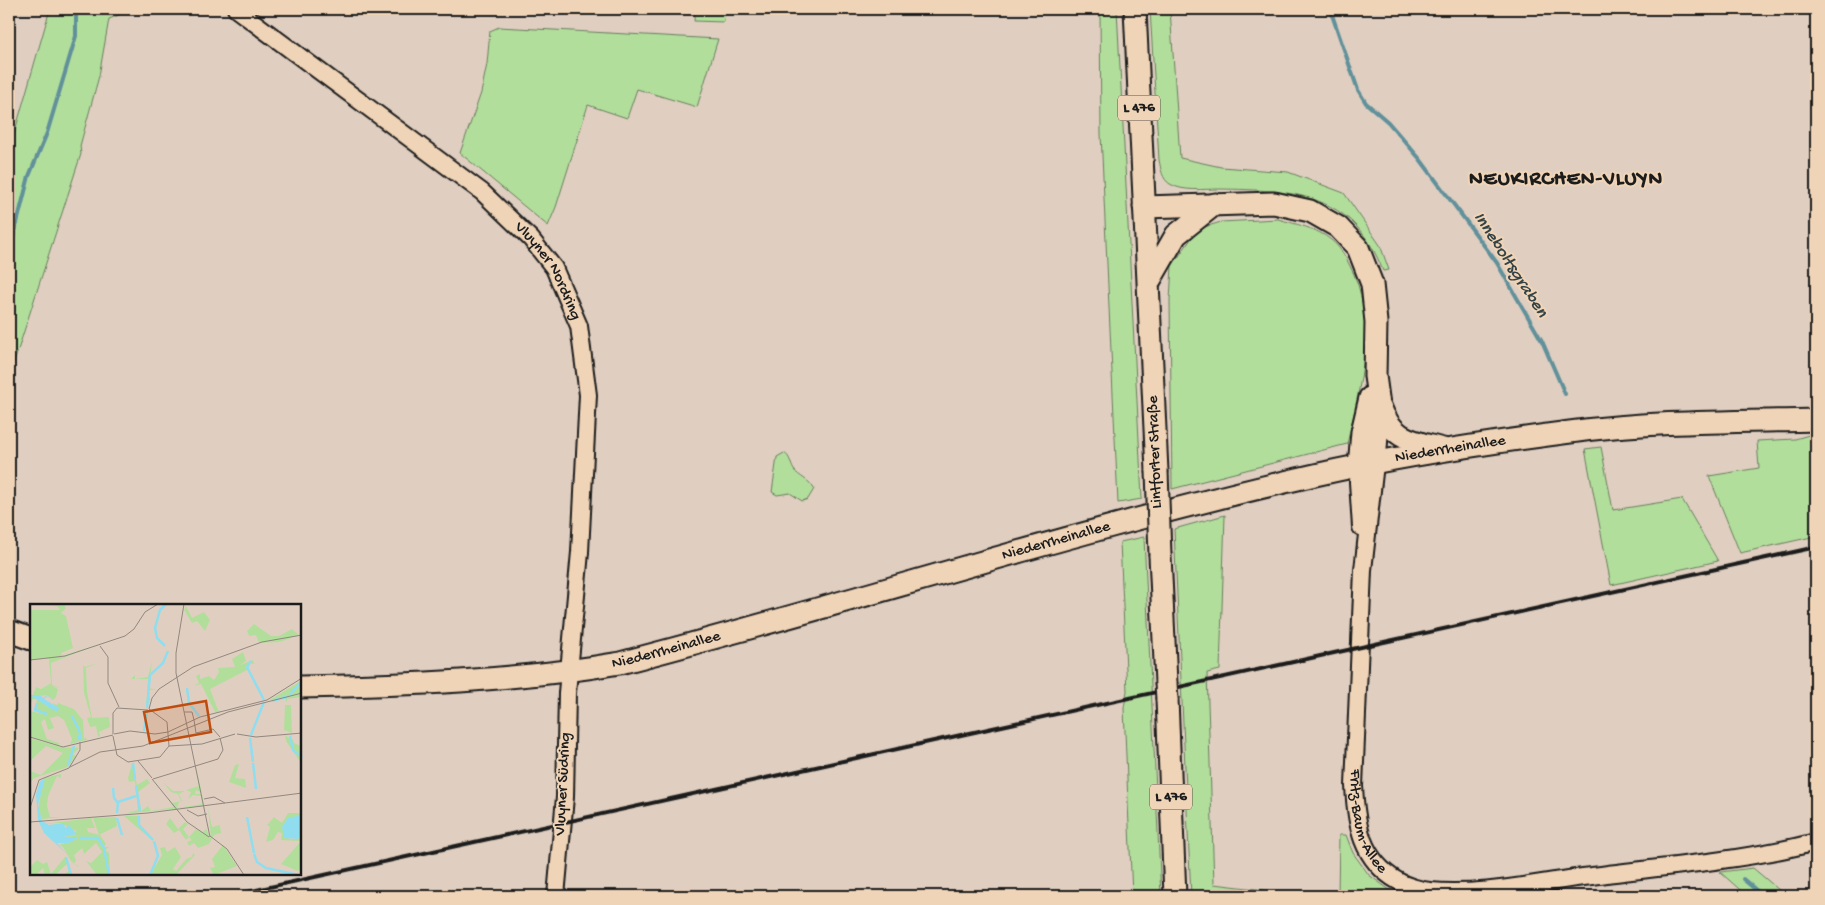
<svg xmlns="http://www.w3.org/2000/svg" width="1825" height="905" font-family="'Gochi Hand',sans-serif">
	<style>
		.green { fill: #b2de9c; stroke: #677d5c }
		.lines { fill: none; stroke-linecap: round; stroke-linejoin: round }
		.stream { stroke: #61909a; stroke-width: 4 }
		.minor-casing { stroke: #1c1c1c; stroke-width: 20 }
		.major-casing { stroke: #1c1c1c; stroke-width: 25 }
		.minor { stroke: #f0d4b7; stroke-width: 16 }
		.major { stroke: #f0d4b7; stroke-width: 21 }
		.rail { stroke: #1c1c1c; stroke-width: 4 }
		.major-bridge-casing { stroke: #1c1c1c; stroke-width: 25; stroke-linecap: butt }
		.major-bridge { stroke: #f0d4b7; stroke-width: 21 }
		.labels { text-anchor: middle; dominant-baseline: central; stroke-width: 4; stroke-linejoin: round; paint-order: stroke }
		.shield { fill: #f0d4b7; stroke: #5c534a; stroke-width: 1 }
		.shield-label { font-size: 15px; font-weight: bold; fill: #1c1c1c }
		.street-label { font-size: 16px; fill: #1c1c1c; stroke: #f0d4b7 }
		.water-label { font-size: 18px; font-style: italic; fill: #334346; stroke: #f0d4b7 }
		.district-label { font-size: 21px; font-weight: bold; letter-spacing: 1px; fill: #1c1c1c; stroke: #f0d4b7 }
		.inset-river { fill: none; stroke: #8fddee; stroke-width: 2.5 }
		.inset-road { fill: none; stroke: #92877f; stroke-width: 1 }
		.view { fill: #bf4d0f; fill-opacity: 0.15; stroke: #bf4d0f; stroke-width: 2.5 }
		.inset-edge { fill: none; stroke: #1c1c1c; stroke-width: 2.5 }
	</style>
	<rect width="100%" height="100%" fill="#e0cfc1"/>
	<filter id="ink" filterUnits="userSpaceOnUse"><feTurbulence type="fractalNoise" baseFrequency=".02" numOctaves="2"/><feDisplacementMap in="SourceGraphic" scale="10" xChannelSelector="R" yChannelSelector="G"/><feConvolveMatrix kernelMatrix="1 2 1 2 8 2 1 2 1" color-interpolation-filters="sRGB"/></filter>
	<g filter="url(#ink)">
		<g class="green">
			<polygon points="50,9 122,9 121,14 109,19 99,76 80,146 81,154 9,378 9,152"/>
			<polygon points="695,9 725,9 724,22 694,21"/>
			<polygon points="1100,9 1117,9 1142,499 1118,503 1101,133"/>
			<path d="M1150,9h20l10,149 41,9 67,5 56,21 36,52 9,25 -6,1c-30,-79 -90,-81 -164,-82 -15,0 -36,3 -49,-5 -8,-5 -9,-15 -11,-24z"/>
			<polygon points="499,27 718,39 697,107 637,89 627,118 588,105 556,207 548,226 460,153 481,93 487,64 490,31"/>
			<path d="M1278,219c17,5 39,9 53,21 8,6 14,16 18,24 30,55 11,122 -2,180l-175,45 -2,-189 2,-34 26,-37 23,-7z"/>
			<polygon points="1816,433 1816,536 1740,553 1709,476 1759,468 1757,441 1795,439"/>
			<polygon points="1601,447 1613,510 1682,499 1718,561 1611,585 1585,449"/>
			<path d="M784,453c7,4 6,11 10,17 5,7 16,10 20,19l-6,10 -6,2 -12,-8 -13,2 -5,-3 5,-35z"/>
			<polygon points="1225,515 1220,670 1207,673 1214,884 1316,896 1258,896 1215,891 1215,896 1191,896 1174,529"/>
			<polygon points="1144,537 1161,896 1132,896 1124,708 1127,691 1120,542"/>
			<polygon points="1339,835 1346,835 1353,853 1369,875 1398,896 1338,896"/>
			<polygon points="1753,868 1786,896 1747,896 1720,872"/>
		</g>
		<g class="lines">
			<g class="stream">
				<polyline points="1330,9 1358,90 1366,103 1388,122 1420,159 1497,263 1542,341 1565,394"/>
				<polyline points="9,254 29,176 47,133 76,36 76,9"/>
				<polyline points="1743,879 1763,896"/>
			</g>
			<g class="minor-casing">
				<g id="minor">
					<path id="s1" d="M236,9l246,183 49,47 23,29 25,58 9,69 -8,157 -13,141 -2,104 -9,99"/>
					<path id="s2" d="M1375,464l-12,106 -9,216c2,38 7,74 44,95 8,5 22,9 32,10 54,5 108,-9 162,-15 74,-10 151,-15 224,-34"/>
					<polyline points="1359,467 1358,482 1361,527"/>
				</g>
			</g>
			<g class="major-casing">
				<g id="major">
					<polyline points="1135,9 1157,471"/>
					<polyline points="1144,207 1274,203 1310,211 1338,227 1358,248 1372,284 1376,322 1375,376 1379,405 1375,464"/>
					<polyline points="1149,282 1176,235 1215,204"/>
					<path d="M1380,406c12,34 32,35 63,43"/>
					<polyline points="1359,467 1362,432 1370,398"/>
					<polyline points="1160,555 1166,683"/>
					<polyline points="9,631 31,639"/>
					<path id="s3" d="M300,687c107,-2 214,-6 320,-24 232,-60 461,-135 695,-188 84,-19 171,-32 255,-43 82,-11 164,-10 246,-12"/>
					<polyline points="1167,699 1175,896"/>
				</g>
			</g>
			<use href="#minor" class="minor"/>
			<use href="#major" class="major"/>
			<polyline class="rail" points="229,896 1816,547"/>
			<g class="major-bridge-casing">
				<g id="major-bridge">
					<polyline points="1157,471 1160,555"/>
					<polyline points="1166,683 1167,699"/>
				</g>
			</g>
			<use href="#major-bridge" class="major-bridge"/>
		</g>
	</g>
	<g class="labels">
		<g class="shield">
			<rect x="1118" y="95.5" width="42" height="25" rx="4"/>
			<rect x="1150" y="784.5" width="42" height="25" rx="4"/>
		</g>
		<g class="shield-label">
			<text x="1139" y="108">L 476</text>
			<text x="1171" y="797">L 476</text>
		</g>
		<g class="street-label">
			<text stroke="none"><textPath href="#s1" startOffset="411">Vluyner Nordring</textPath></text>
			<text stroke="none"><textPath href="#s3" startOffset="1179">Niederrheinallee</textPath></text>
			<text transform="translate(1156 452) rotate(-92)">Lintforter Straße</text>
			<text stroke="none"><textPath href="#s3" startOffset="774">Niederrheinallee</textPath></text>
			<text stroke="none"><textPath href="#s3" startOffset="369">Niederrheinallee</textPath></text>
			<text transform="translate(564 784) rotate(-87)">Vluyner Südring</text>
			<text stroke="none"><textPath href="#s2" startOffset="361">Fritz-Baum-Allee</textPath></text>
		</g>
		<g class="water-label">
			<text transform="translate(1510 265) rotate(57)">Inneboltsgraben</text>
		</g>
		<g class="district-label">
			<text x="1566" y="180">NEUKIRCHEN-VLUYN</text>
		</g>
	</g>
	<g transform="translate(30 604)">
		<rect width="271" height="271" fill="#e0cfc1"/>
		<path d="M6,0h28l2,4 -5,5 5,3 7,32 -12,5 1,3 37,-12 -3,-2 3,2 -48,19 1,22 8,3 -8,-2 6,3 -2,8 -3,3 -6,-5 -14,2 12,4 -1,3 4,3 4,-3v4l6,1 -5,-6 4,2 1,-2 16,6 9,11 1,19 2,-2 1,3 -17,4 2,-5 -8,-19 -6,-4 -8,2 4,10 -6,2 -3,-11 -4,3 6,17 12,4v3l-29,-9v-26l18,4 -13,-5 2,-11h-4l-3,6v-10h3l3,-8 5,2 10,-6 -2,-24 -19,1v-50h30l-3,-4zM156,2l6,12 12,-6 6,8 -5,11 -8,-10 -5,2 -8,-13zM224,20l17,12h8l13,-7 7,6 -19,7 -21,1 -3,-8 -7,1 -2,-5zM213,48l3,9 -6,4 13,-5 1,4 -6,-1 1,6 -39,20 8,21 5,2h-8l-14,-28 -8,2 6,-3 -3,-7 4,-2v5l9,-3 5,4 5,-8 -1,-4 17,-1 -3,-8zM122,57l-3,27 8,2h-8l1,10 -4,9 2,-30h-17l4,-4v4l13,-2zM68,59l-12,5 1,24 5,26 17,-1 1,10 -11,5 1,4 -2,1 -2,-11 -6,1 -3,-9 4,-1 -7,-24 -1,-28 2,2zM269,78l2,15 -14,2v4l-2,-5 4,-3 -21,6zM255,101h6l1,28 -8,-3zM260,130l4,9 7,3v17l-15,-22 -1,-6 5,4zM0,134l30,9 19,1 -6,6 3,2 -8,11 -34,11 -4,5v-12l11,4 22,-22 -17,-7 -16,15zM102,159l5,22 10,-6 3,4 -12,9 3,19 7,-5 3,5 22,-4 -6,-11 5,7 9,-2 -3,-7 -7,-2 -8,-10 10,9h12l-6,3 3,7 6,-1 -9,2 -2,6 25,-4 -1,-8 -8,-1 -5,4 3,-7 -5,-2 13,-4 -3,-19 6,26 -6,-3 -1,4h7l2,12 -81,8 15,-4 -3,-29 -6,1 -1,-4zM209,160l-4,14 10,1 1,9 -17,-6 6,-17zM31,170v4l-4,-2 -9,20 -1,10 3,11h12l-20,2 -4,-10 6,-31zM178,204l4,19 8,-2 1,8 -7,2 -5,9 -11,4 -4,-5 -5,3 -2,-4 5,-2 -3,-3 7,-8 6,3 4,-3 5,9zM258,209h13l-3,5h-10l-6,9 7,12h9l3,-7v36l-3,3 -17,-7 20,-23 -20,-1 1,-7 -4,-1 -5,8 -7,2 4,-15 -3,-2 7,-8 8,6zM94,212h16l-1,8 10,10 4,7zM86,213l1,9 -18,9 -6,-17zM61,214l4,10h-8l1,4 -10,3 10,-3 12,3 6,9 -2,3h5l-4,3 4,3 1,22h-13l-11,-14 5,2 11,-11 -6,-9 -12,11 -2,-6 -8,7 2,6 -2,2 5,4 3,-1 -3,1h-1l-7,-6 -8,-14 -4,-2 20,-7 -15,-2 12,-1v-4l-16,-8 -16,1zM140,214l8,11 7,-7 3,2 -5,5 6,8 -3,3 -7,-10 -5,3 -8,-9zM193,241l14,21 -23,9 -4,-7 5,-1 -3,-8zM135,243l2,5 8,-5 6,10 -8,12 3,2 10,-12 6,-2 1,-4 2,2 -19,20h-26l12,-20 -2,-7zM35,253l4,7 3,11h-9l7,-5 -2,-7 -13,12h-10l-2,-7 -7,7 -6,-2v-6l7,-7 6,4 4,-2 4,12z" fill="#b2de9c"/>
		<path d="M0,91l11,1 2,2 4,-3 4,4 -4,-3 -3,3 15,9 -2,3 16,5 7,13 2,12 -4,-2 -2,4 3,-10 -9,-18 -17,-5zM15,175l-7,26 4,16 7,4 15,-2 1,5 4,-3 8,9 -13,3h16l-11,6h-12l11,12 -24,-22 -6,-13 -2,-26 4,-13zM271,211v17l-3,7 -14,-1 -2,-11 6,-9z" fill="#8fddee"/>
		<path class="inset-river" d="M135,42l-8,-8 -2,-10 5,-18 6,-6M221,57l-4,6 17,33M157,84l2,15 10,13M260,91l10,-12M242,97l18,-5M7,99l-2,7 12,4M117,104l3,-33 13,-12 5,-12M114,127l3,-20M221,131l13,-33M260,132l3,14 9,7M220,134l3,24M103,159l2,16M223,159l3,26M38,162l6,-20M106,182l4,25M83,184l1,10 4,5 -1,10M88,198l18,-6M109,212v9l14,15M217,213l7,36M87,214l5,17M49,234h19l6,10 5,27M224,250l3,8 9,6 33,7M36,253l5,18M120,271l8,-19 -4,-15"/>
		<path class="inset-road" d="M154,0l-8,49v20l34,164M70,42l8,11v26l11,24M0,56l35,-4 60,-20 9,-7 11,-17 13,-8M154,108h8l2,8M164,116l2,13 17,-4 7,8M83,130v-21l4,-5 31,2M84,130l16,-3 25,3 13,-2 32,-15 67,-17 35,-22M207,130l19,3 46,-4M83,132l4,19 11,7 32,-5 9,-11 -2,-24 -18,-13 3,-11 7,-9 34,-22 69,-25 40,-7M0,133l33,10 50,-12M139,142l33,-2 33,-10M108,157l14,17M40,163l30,-15 43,-6 85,-34 74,-19M122,175l35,43 22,15M123,175l65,-20 5,-9 -3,-12M174,195l10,-2 11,6M0,204l9,-28 30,-12 11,-18v-8M157,206l11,6 9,-2M0,218l118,-9 154,-20M180,232l17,13 17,26"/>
		<path class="view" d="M176,97l5,31 -61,11 -6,-31z"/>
		<rect width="271" height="271" class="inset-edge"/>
	</g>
	<rect width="1825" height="905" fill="none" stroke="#f0d4b7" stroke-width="30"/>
	<rect x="15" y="15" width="1795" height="875" fill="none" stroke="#1c1c1c" stroke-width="2" filter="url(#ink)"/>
</svg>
